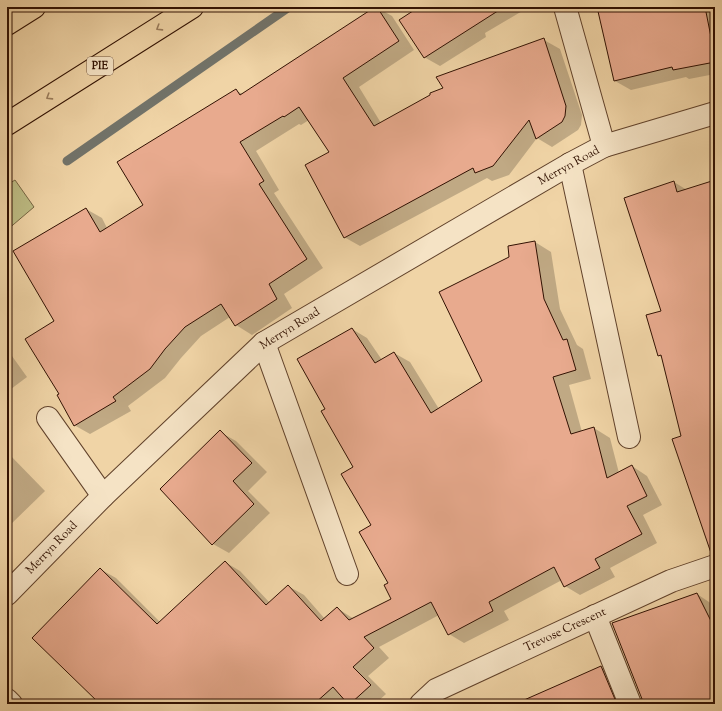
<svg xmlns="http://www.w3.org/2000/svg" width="722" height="711" font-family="'Sorts Mill Goudy',serif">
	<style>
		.green { fill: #bdbc84; stroke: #776643 }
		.shadow { fill: #0003 }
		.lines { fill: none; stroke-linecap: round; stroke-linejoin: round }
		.stream { stroke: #72746b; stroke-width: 9 }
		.building { fill: #e8aa8e; stroke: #311102 }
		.minor-casing { stroke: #61422b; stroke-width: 24 }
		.highway-casing { stroke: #311102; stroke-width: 24 }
		.minor { stroke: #f5e3c5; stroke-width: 22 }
		.highway { stroke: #f0d4a6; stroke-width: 22 }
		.oneway { stroke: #9a7c5c }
		.labels { text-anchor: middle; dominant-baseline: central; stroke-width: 3.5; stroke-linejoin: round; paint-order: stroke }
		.shield { fill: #f5e3c5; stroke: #6c503c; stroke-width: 1 }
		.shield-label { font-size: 11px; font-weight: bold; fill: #311102 }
		.street-label { font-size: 12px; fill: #311102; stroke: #f5e3c5 }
	</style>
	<rect width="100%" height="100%" fill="#f0d4a6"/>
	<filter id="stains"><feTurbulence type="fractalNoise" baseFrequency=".005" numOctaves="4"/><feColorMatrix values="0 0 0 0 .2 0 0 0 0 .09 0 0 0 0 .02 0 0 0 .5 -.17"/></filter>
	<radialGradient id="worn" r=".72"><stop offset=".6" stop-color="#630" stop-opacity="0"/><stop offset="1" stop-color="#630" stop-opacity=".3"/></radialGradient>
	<polygon class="green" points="15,180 34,207 7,230 7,185"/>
	<g class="shadow">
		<polygon points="376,7 392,16 414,50 359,87 381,123 544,40 560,49 582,115 581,125 578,130 552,147 537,138 509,175 492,181 487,178 360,246 344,237 330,153 309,120 301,125 299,124 256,151 279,190 274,193 323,268 284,294 292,308 252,335 236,325 230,317 201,336 181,358 165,378 128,406 131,411 90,434 74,425 61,394 55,321 86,209 102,218 107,228 145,205 236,91 243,94"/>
		<polygon points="421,7 529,7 485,33 486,37 440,66 424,57"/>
		<polygon points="598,7 715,7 715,74 689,79 686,77 631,90 615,81"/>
		<polygon points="715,181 715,531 683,437 662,358 659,355 674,182 687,190"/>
		<polygon points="535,242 551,252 560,309 577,345 583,349 591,379 569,385 582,432 594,428 610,438 619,473 632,466 647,476 662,505 643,515 657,543 610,568 615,577 580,595 565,586 562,580 504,611 509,620 464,643 449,634 439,615 379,647 389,658 368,676 386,694 375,704 349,704 345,699 340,704 93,704 97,700 100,569 116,578 160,622 225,562 240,571 270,603 288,586 304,595 325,619 337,608 354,619 392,599 389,583 354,467 326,409 352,329 367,338 382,360 394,353 410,362 439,409 483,381 511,258"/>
		<polygon points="7,349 27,377 7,392"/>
		<polygon points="220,432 236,441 267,472 248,491 270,513 229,553 213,544"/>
		<polygon points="7,452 45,491 7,528"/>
		<polygon points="697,594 712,604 715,609 715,704 643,704"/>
		<polygon points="601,667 617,676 628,704 517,704"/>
	</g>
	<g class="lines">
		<polyline class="stream" points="67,161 289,7"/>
	</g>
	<g class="building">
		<polygon points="375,7 377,7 399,41 343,78 374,126 430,95 430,93 443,88 436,77 544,38 566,106 565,116 562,122 536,139 529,120 493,166 475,173 473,168 344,238 305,165 329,152 299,107 284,117 283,116 240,142 264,181 259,184 307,259 269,284 277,299 235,326 221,304 185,327 165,349 150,369 113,397 116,401 74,426 57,395 59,394 25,339 54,321 13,251 86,208 100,232 143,205 117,162 236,89 240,95"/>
		<polygon points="419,7 504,7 424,58 399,20"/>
		<polygon points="597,7 705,7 715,57 715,62 673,70 672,67 614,81"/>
		<polygon points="715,180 715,552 711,553 672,439 681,436 661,355 658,356 646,315 661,311 624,198 674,181 677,192"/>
		<polygon points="535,241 544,299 563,340 567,339 576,370 553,377 571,434 594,427 607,478 632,465 647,496 627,506 642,534 595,559 600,568 564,587 554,567 489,602 493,611 448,635 431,602 364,637 374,648 353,667 371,685 350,704 348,704 333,687 314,704 100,704 32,638 100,568 157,624 225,561 266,605 288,585 321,621 337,607 349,620 391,599 384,585 388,583 359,532 371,525 341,474 353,467 321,411 325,409 297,359 352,328 375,363 394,352 431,413 482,381 439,292 509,257 508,246"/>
		<polygon points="220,430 252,463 233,481 254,504 212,545 160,489"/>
		<polygon points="697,593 715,629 715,704 642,704 642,699 612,623"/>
		<polygon points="601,666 617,704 515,704 565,682"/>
	</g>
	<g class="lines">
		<g class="minor-casing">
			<g id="minor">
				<polyline points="565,7 604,146"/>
				<polyline points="570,164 629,437"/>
				<polyline points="264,343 347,574"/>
				<polyline points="48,418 103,496"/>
				<polyline points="7,594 103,496 264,343 570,164 604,146 715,113"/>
				<polyline points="595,616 630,704"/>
				<polyline points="7,700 11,704"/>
				<polyline points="421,704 436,690 671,581 715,566"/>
			</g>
		</g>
		<g class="highway-casing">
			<g id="highway">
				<polyline points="7,24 34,7"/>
				<polyline points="7,124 192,7"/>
			</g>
		</g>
		<use href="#minor" class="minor"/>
		<use href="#highway" class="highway"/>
	</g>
	<defs><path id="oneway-chevron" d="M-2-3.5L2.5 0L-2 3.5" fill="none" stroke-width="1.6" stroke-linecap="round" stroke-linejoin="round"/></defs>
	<g class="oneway">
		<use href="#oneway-chevron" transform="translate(159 28) rotate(148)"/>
		<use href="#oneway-chevron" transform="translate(49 97) rotate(148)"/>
	</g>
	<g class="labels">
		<rect class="shield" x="87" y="57" width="26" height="18" rx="3"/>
		<g class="shield-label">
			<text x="100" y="66">PIE</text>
		</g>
		<g class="street-label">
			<text transform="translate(569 166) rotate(-29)">Merryn Road</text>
			<text transform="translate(290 329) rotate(-32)">Merryn Road</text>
			<text transform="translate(52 548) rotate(-46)">Merryn Road</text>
			<text transform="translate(565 630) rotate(-25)">Trevose Crescent</text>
		</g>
	</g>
	<rect width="722" height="711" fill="none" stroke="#f0d4a6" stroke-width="24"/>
	<rect x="8" y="8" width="706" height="695" fill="none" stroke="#311102" stroke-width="2"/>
	<rect x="12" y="12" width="698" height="687" fill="none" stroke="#311102"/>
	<rect width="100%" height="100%" filter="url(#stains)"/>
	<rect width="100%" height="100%" fill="url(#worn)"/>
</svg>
